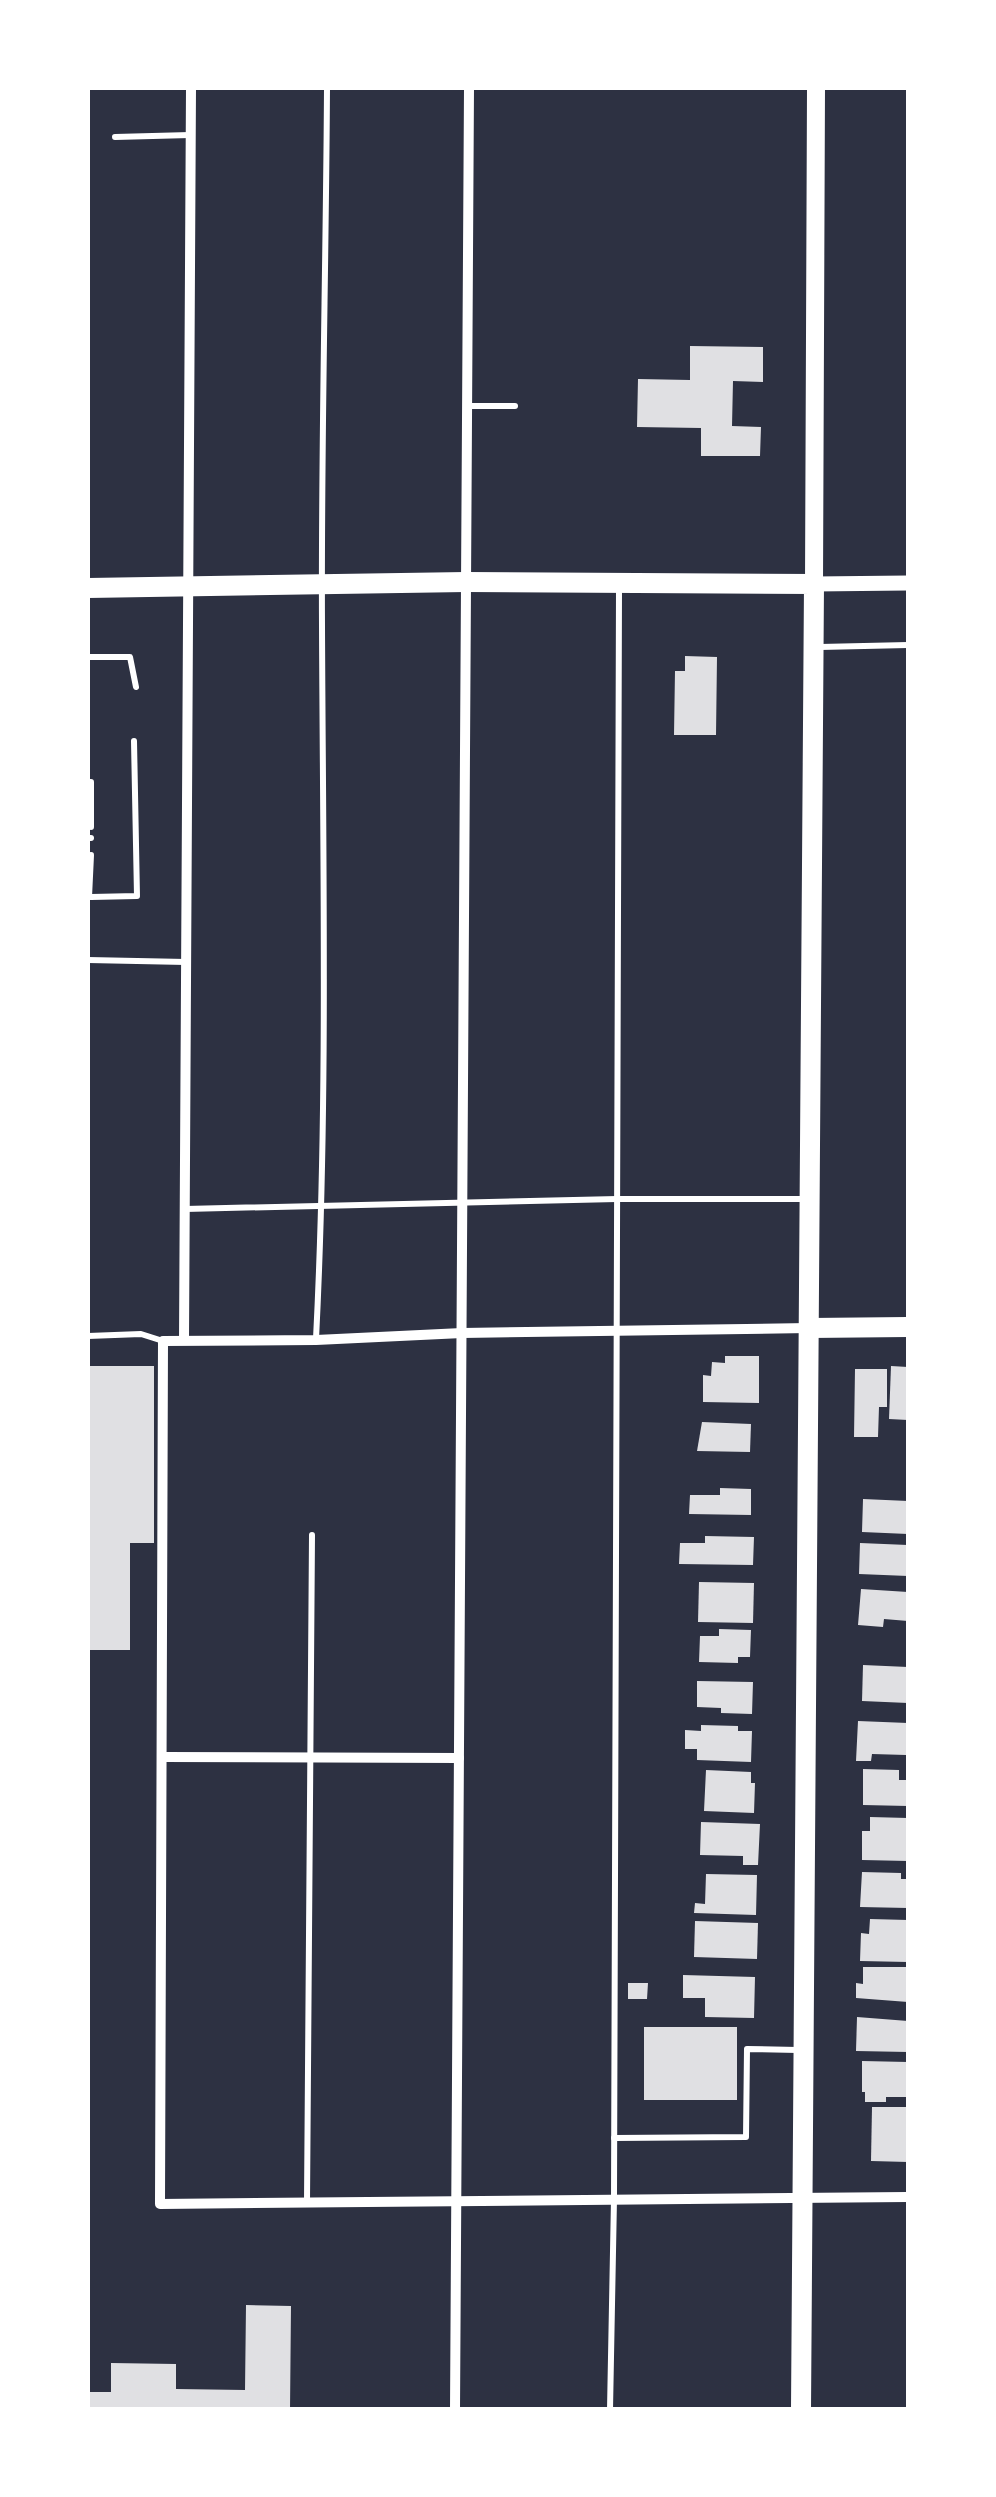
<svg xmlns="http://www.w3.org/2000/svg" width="996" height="2497" font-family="'Sofia Sans Condensed',sans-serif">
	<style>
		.building { fill: #e0e0e3 }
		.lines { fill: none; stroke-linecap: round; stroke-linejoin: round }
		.service { stroke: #fff; stroke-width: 6 }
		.minor { stroke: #fff; stroke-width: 10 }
		.tertiary { stroke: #fff; stroke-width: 15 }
		.secondary { stroke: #fff; stroke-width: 18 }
		.primary { stroke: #fff; stroke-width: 20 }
	</style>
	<rect width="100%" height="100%" fill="#2d3142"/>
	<g class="building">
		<polygon points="690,346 763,347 763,382 733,381 732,426 761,427 760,456 701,456 701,428 637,427 638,379 690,380"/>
		<polygon points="685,656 717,657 716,735 674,735 675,671 685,671"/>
		<polygon points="725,1356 759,1356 759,1403 703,1402 703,1375 711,1376 712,1362 725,1363"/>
		<polygon points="88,1366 154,1366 154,1543 130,1543 130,1650 88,1650"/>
		<polygon points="891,1366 908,1367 908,1420 889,1419"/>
		<polygon points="855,1369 887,1369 887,1407 879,1407 878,1437 854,1437"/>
		<polygon points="702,1422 751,1424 750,1452 697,1451"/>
		<polygon points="720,1488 751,1489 751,1515 689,1514 690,1495 720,1495"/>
		<polygon points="863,1499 908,1501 908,1534 862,1532"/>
		<polygon points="705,1536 754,1537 753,1565 679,1564 680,1543 705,1543"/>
		<polygon points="860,1543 908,1545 908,1576 859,1574"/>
		<polygon points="699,1582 754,1583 753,1623 698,1622"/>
		<polygon points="861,1589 908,1592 908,1621 884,1619 883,1627 858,1625"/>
		<polygon points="719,1629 751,1630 750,1657 738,1657 738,1663 699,1662 700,1636 719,1636"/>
		<polygon points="863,1665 908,1667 908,1703 862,1701"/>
		<polygon points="697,1681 753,1682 752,1714 721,1713 721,1708 697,1707"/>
		<polygon points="858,1721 908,1723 906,1755 872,1754 871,1761 856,1761"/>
		<polygon points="701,1725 738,1726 738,1731 752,1731 751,1762 697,1760 697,1749 685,1749 685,1730 701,1731"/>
		<polygon points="863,1769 899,1770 899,1780 908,1780 908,1806 863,1805"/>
		<polygon points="706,1770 751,1772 751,1783 755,1783 754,1813 704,1811"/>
		<polygon points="870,1817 908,1818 908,1861 862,1860 862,1831 870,1831"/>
		<polygon points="701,1822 760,1824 758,1865 743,1865 743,1856 700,1855"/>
		<polygon points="862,1872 901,1873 901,1879 908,1879 908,1908 860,1907"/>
		<polygon points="706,1874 757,1875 756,1915 694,1913 695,1903 705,1904"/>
		<polygon points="870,1919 908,1920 908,1962 860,1961 861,1933 869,1934"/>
		<polygon points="695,1921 758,1923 757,1959 694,1957"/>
		<polygon points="863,1967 907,1967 908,2002 856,1998 856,1983 863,1984"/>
		<polygon points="683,1975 755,1977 754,2018 705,2017 705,1998 683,1998"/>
		<polygon points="628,1983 648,1983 647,1999 628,1999"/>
		<polygon points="857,2017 908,2021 908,2052 856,2051"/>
		<rect x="644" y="2027" width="93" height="73"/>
		<polygon points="862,2061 908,2062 908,2097 886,2097 886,2102 865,2102 865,2092 862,2092"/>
		<polygon points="872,2107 908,2107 908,2162 871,2161"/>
		<polygon points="246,2305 291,2306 290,2410 88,2410 88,2392 111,2392 111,2363 176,2364 176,2389 245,2390"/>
	</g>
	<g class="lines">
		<g class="service">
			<polyline points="115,137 190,135"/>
			<polyline points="468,406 515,406"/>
			<polyline points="820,647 908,645"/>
			<polyline points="88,657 130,657 136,687"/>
			<polyline points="88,782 91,782 91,827"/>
			<polyline points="88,838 91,838"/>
			<polyline points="89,897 91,855"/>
			<polyline points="91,897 137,896 134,741"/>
			<polyline points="88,960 186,962"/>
			<polyline points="185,1209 617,1199 804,1199"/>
			<polyline points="88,1336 141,1334 163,1341"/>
			<path d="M316,1339c12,-237 7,-475 6,-713 -1,-179 4,-359 5,-538"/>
			<polyline points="614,2138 746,2137 747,2049 798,2050"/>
			<polyline points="307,2202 312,1535"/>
			<polyline points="610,2410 614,2199 619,589"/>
		</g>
		<g class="minor">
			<polyline points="809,1328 462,1333 316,1340 163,1341 160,2204 908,2197"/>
			<polyline points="184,1340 191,88"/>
			<polyline points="164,1757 459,1758"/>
			<polyline points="455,2410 469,88"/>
		</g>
		<polyline class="tertiary" points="814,584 908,583"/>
		<polyline class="secondary" points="814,584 816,88"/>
		<g class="primary">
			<polyline points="88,588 466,582 814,584 801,2410"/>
			<polyline points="810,1328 908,1327"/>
		</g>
	</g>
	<rect width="996" height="2497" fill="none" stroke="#ffffff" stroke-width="180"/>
</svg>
